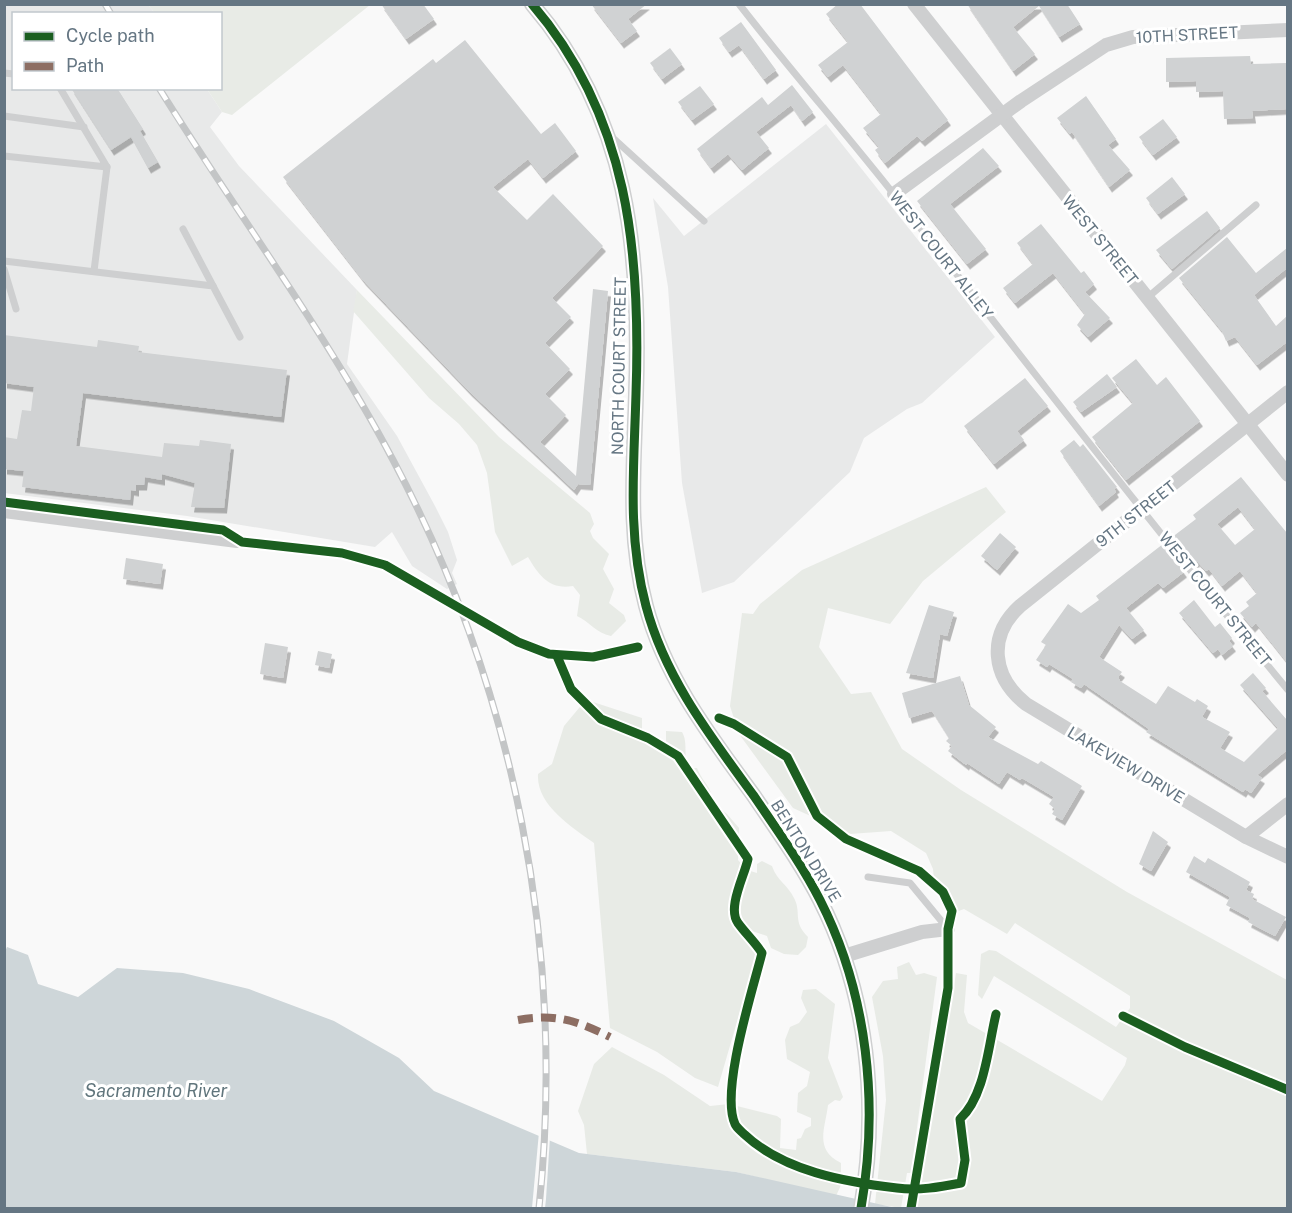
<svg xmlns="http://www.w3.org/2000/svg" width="1292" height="1213" font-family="'Public Sans',sans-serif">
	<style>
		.built { fill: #e8e9e9 }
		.green { fill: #e8ebe6 }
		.water { fill: #ced6d9 }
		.pier { fill: #f9f9f9 }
		.building { fill: #d0d2d3; fill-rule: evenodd; filter: url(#shadow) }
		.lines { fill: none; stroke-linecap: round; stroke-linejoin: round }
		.service { stroke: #cecfd0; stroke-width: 7 }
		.minor { stroke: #cecfd0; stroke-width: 14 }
		.tertiary { stroke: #cecfd0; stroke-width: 16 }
		.rail-casing { stroke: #c3c5c6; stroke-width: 7 }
		.rail { stroke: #fff; stroke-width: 4.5; stroke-dasharray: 14; stroke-linecap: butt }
		.quiet { stroke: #8d6e63; stroke-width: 8; stroke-dasharray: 15 8; stroke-linecap: butt }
		.cycleway-casing { stroke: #fff; stroke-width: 13 }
		.cycleway { stroke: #1b5e20; stroke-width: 9 }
		.labels { text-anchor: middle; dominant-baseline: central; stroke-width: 6; stroke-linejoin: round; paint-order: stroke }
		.street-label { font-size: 16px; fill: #657683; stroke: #fff }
		.water-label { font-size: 18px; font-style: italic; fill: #60757c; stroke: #fff }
	</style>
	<defs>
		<filter id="shadow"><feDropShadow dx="3" dy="5.5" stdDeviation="0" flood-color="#0004"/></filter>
	</defs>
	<rect width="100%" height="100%" fill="#f9f9f9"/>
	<g class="built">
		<polygon points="5,5 148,5 155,13 14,14 14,88 207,89 222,112 210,127 239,166 357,290 347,364 397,436 435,506 448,532 457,560 452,573 457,584 447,589 412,566 392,532 375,547 187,516 4,493"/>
		<polygon points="826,124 995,337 922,403 907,409 864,438 850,472 734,582 702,593 682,483 668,287 653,198 684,236"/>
	</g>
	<g class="green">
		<polygon points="148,5 370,5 232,115 222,112 207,89 220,88 220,14 155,13"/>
		<path d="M357,290l142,147 91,76 4,11 -4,7 3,7 16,16 -6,15 11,20 -5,14 15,12 2,6 -15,15c-15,-3 -21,-14 -34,-20l3,-21 -7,-9c-23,4 -34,-10 -45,-29l-16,9 -17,-34 -8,-59 -10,-28 -18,-21 -30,-26 -76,-87z"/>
		<polygon points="986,487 1006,512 923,581 890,624 828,608 819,647 851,694 871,692 902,749 961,790 1127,892 1287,980 1287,1208 917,1208 956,973 967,975 964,1012 968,1023 1102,1101 1125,1065 1127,1058 994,976 982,999 978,995 981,954 989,950 996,951 1116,1027 1130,1008 1130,996 1015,923 1007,934 964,909 956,912 935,889 933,869 926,853 891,831 850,834 793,808 739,734 730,706 742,613 753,614 760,604 802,570"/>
		<path d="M584,702h9l49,16v12l13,12 11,2v-13l16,1c7,12 0,25 7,36h8c7,17 13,15 17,36l13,10 12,14 -1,32 9,10 10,3v-9l5,-3 10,5c5,15 16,19 22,32 8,15 -2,23 14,39l-2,10 -8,8 -14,-1 -13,-6 -4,-12 -15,-5 -5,9 12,6 -41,141 -23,-9 -38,-26 -47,-24 -16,-185c-22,-16 -58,-38 -56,-69l14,-10 12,-38z"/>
		<polygon points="909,962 916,975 924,973 937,977 911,1173 907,1173 901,1208 875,1204 886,1100 883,1056 872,997 883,981 898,979 897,967"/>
		<path d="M816,989l19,15 -7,54 15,39 -3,4 -5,-1 -7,5c-3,25 -14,44 13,58v22l-5,11 -100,-24 -149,-18 -3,-29 -6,-14 16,-47 18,-17 52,28 46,31 19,-2 48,12 4,3 -1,29 16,2 1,-11 4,-1 4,-9 6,-3v-8l-14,-6 1,-19 9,-7 3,-14 -23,-13 -2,-19 5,-13 9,-4 8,-11 -6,-14 2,-8z"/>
	</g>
	<polygon class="water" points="7,947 28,955 38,984 78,997 117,968 183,973 249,989 334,1021 399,1058 434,1091 579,1153 736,1172 896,1208 5,1208 4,954"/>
	<polygon class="pier" points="539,1132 550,1137 546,1199 545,1208 532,1208"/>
	<g class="building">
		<polygon points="381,4 423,4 434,19 406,39"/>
		<polygon points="591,4 647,4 628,19 637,31 621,43"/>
		<polygon points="838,4 860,4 948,120 922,141 917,136 885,163 875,150 879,147 863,128 881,114 843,65 828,77 818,65 848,42 826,14"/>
		<polygon points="967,4 1067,4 1080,24 1059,37 1039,6 1013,27 1035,54 1013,71"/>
		<polygon points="741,22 776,70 764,79 739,45 729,52 719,38"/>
		<polygon points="465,40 541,134 555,123 576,151 543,178 528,159 493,187 527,220 553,194 603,246 552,298 571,317 545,343 570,369 545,394 566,415 540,442 576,476 593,289 608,291 590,485 578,484 574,490 469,391 363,280 283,177 433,59 436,63"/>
		<polygon points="670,48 682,64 662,79 650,63"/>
		<polygon points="1250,56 1251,64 1287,63 1287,109 1252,111 1253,118 1224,119 1223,91 1196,92 1196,81 1166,82 1166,58"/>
		<polygon points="792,85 813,112 802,121 791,105 756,132 769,148 742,170 728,154 711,168 697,149 762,97 768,105"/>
		<polygon points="700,86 714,104 692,120 678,102"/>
		<polygon points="71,88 117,88 143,129 140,131 158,162 148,168 131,137 111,150"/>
		<polygon points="1086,96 1116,139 1108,145 1130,170 1109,187 1072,132 1070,134 1057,118"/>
		<polygon points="1163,119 1177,137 1153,155 1139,137"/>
		<polygon points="983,148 999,166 950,204 986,249 967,264 917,201"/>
		<polygon points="1172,177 1185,194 1158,214 1146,198"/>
		<polygon points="1207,211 1220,228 1172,269 1156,250"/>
		<polygon points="1041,224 1081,273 1084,271 1094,284 1085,292 1110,318 1088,337 1077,325 1085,314 1053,273 1015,303 1003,288 1033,264 1017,243"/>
		<polygon points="1227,237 1256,273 1287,248 1287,268 1254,295 1276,326 1287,316 1287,342 1257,365 1235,337 1226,341 1222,331 1179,278"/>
		<polygon points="4,335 97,347 98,340 139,346 138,352 287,370 281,417 83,393 76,446 162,457 164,443 199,446 200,440 231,444 224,508 191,507 195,483 162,474 162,480 145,477 144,485 136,485 136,491 131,490 130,500 22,487 24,471 4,469 4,437 17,439 22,410 31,411 34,387 4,383"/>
		<polygon points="1136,359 1157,385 1166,377 1200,421 1126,480 1092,437 1133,403 1112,378"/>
		<polygon points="1107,374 1117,387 1081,412 1073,402"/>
		<polygon points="1025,378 1048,406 1017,431 1024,440 994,464 964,426"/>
		<polygon points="1074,440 1080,447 1083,444 1117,487 1114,489 1116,492 1099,506 1060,451"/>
		<path d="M1241,477l46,56v129l-31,-39 -4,4 -12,-14 9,-7 -3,-4 11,-9 -17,-22 -18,15 -13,-17 -3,2 -9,-10 -4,4 -22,-27 25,-19 -3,-4zM1238,507l17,22 -20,16 -18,-21z"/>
		<polygon points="1000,533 1016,547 997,570 981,556"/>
		<polygon points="1163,544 1184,572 1163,588 1158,583 1126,608 1144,630 1132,639 1119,625 1099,657 1122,672 1118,677 1120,681 1156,704 1168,686 1195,702 1197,699 1208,706 1202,717 1230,732 1220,748 1244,762 1278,728 1240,685 1253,673 1266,688 1262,691 1287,720 1287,750 1257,775 1262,778 1251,793 1245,789 1243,792 1146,732 1149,729 1084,684 1081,688 1071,682 1073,679 1049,664 1047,667 1036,660 1046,645 1041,642 1068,604 1081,613 1099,600 1096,596"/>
		<polygon points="126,558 163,564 160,584 123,579"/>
		<polygon points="1194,600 1215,627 1220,623 1232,638 1229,641 1233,646 1222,655 1218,649 1213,653 1179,613"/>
		<polygon points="929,605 954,612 947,636 940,634 933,678 906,673"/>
		<polygon points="265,643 288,647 283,678 260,674"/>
		<polygon points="318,651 332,654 329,668 315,665"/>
		<polygon points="960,676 969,705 996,727 988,737 1038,764 1041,761 1082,786 1062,820 1052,814 1055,809 1049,804 1054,797 1022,778 1020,780 1007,772 999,784 967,763 966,765 948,751 952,746 946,741 949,738 932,711 909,718 902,693"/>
		<polygon points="1153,831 1168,842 1151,871 1139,864"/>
		<polygon points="1194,856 1205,863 1208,858 1250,882 1246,890 1254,894 1252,899 1286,917 1275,936 1248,922 1250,918 1226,905 1230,897 1186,872"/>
	</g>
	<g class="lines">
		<g class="service">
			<path d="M739,4c51,66 106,128 157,193 130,165 258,331 392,493"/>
			<polyline points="4,73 14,74"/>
			<polyline points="4,116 84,127"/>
			<polyline points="613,138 704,221"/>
			<polyline points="4,156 107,167 60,88"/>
			<polyline points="183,229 213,286"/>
			<polyline points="4,261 213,286 240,337"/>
			<polyline points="4,269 16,309"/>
			<polyline points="94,271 107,167"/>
			<polyline points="1147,298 1256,205"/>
			<polyline points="868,877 910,883 948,929"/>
		</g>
		<g class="minor">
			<polyline points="914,4 1288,475"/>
			<polyline points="894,194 1021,101 1106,45 1133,37 1288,30"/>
			<path d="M1288,392l-268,214c-33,30 -28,71 6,98l220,133 42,20"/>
			<polyline points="4,511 237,541"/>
			<polyline points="1246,837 1288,804"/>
			<polyline points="844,956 922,932 948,929"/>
		</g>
		<path class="tertiary" d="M532,4c97,113 109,249 104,390 -2,73 -9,141 10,212 19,72 65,131 108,190 23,34 47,67 66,104 48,94 59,205 41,308"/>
		<g class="rail-casing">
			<g id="rail">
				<polyline points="105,4 111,14"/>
				<path d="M159,88c77,124 166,243 234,372 122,229 173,491 146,748"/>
			</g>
		</g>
		<use href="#rail" class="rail"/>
		<path class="quiet" d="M518,1020c38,-7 59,1 92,17"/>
		<g class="cycleway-casing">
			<g id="cycleway">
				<path d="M532,4c97,113 109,249 104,390 -2,73 -9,141 10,212 19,72 65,131 108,190 23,34 47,67 66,104 48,94 59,205 41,308"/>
				<polyline points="4,502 223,530 242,542 342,553 385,565 518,642 549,654 593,657 638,647"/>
				<path d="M557,656l14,33 30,30 47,19 30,18 70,103c-4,18 -21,49 -10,64 8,11 17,19 24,30 -9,36 -42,138 -27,171 1,3 6,7 9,10 39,37 101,48 153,54 21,3 43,-1 64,-5l4,-23 -5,-41c25,-23 28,-72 36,-105"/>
				<polyline points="719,718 734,724 787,757 817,816 846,839 919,871 943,892 952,911 948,929 948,988 911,1208"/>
				<polyline points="1123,1016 1185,1047 1288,1090"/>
			</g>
		</g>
		<use href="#cycleway" class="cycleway"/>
	</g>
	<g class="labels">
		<g class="street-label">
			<text transform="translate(1187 35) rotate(-3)">10TH STREET</text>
			<text transform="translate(1100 240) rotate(51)">WEST STREET</text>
			<text transform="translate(941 255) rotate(52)">WEST COURT ALLEY</text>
			<text transform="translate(619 366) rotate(-89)">NORTH COURT STREET</text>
			<text transform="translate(1136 514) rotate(-38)">9TH STREET</text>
			<text transform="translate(1215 599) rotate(51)">WEST COURT STREET</text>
			<text transform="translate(1126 765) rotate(31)">LAKEVIEW DRIVE</text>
			<text transform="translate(806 851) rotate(58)">BENTON DRIVE</text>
		</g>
		<g class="water-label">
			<text x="156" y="1090">Sacramento River</text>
		</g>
	</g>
	<rect width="1292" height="1213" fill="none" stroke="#657683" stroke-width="12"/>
	<rect x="12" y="12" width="210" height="78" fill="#ffffff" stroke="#c1c8cd" stroke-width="1.5"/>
	<rect x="24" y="32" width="30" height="9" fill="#1b5e20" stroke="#c1c8cd" stroke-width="1.5"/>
	<text x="66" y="42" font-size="18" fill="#657683">Cycle path</text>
	<rect x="24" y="62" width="30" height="9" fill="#8d6e63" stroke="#c1c8cd" stroke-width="1.5"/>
	<text x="66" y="72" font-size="18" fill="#657683">Path</text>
</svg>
